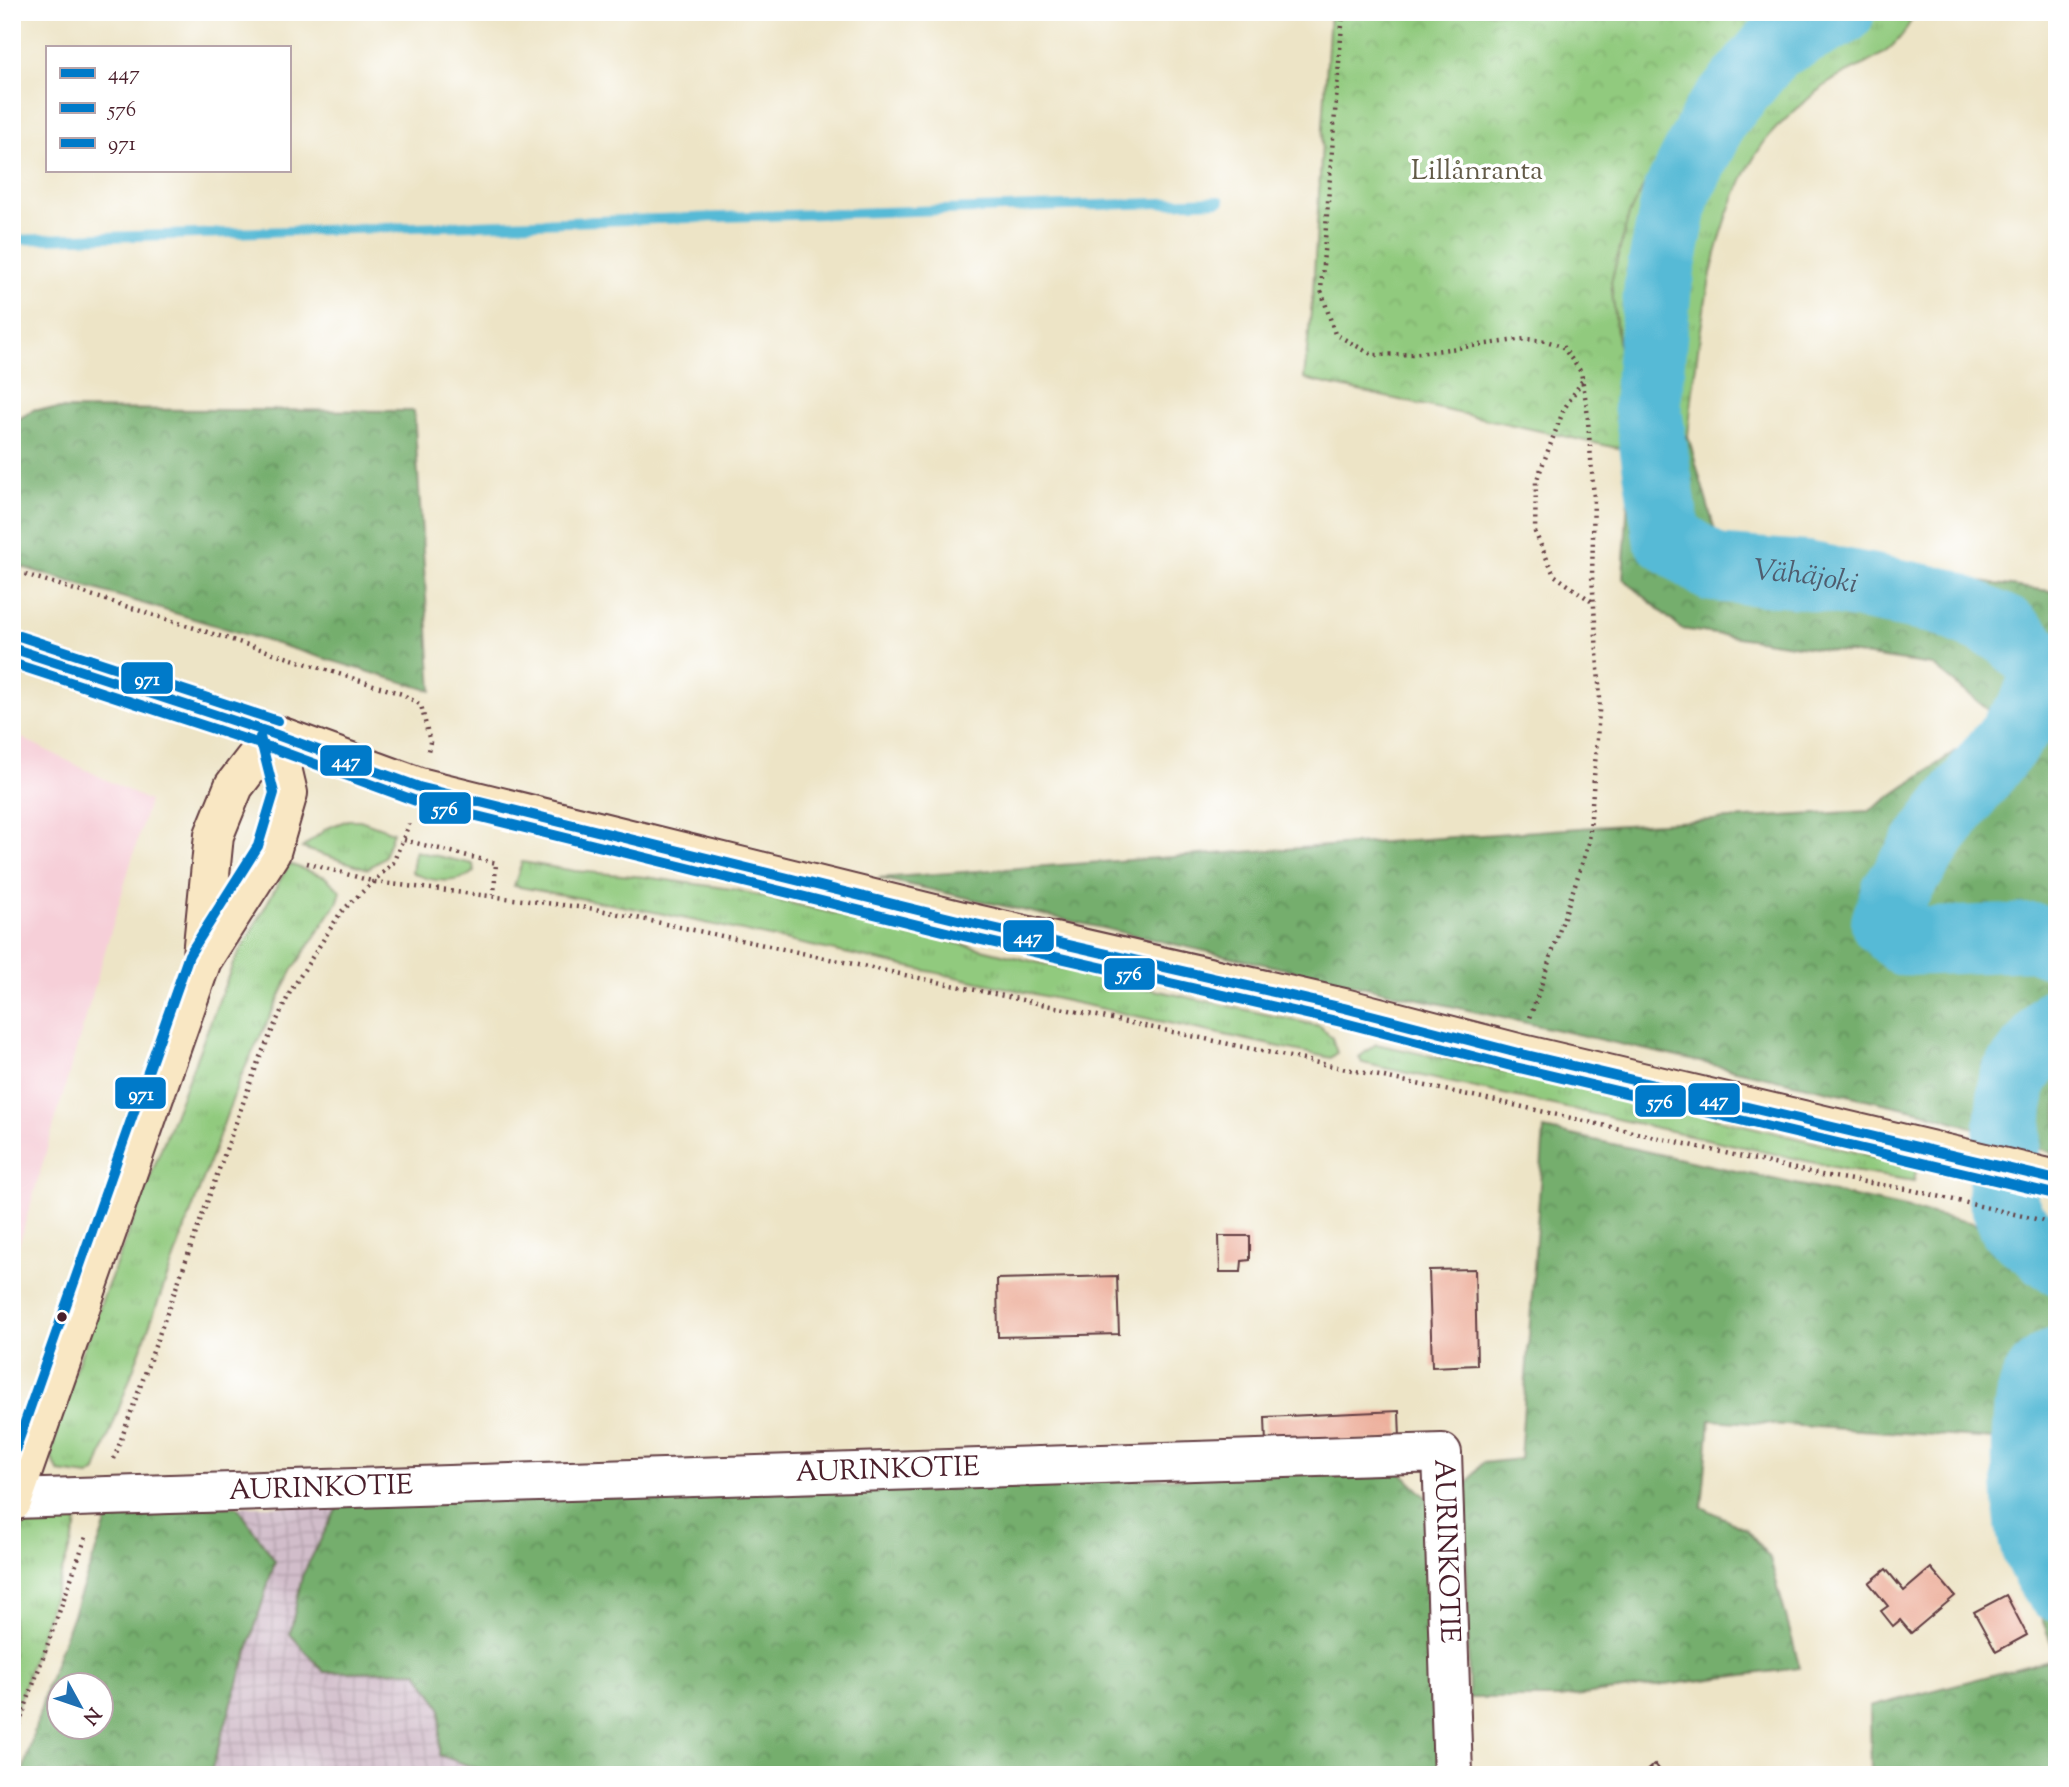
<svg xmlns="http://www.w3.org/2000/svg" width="2069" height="1787" font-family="'Sorts Mill Goudy',serif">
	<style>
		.built { fill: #f6cfd8 }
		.industrial { fill: url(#industrial-grid) }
		.grass { fill: url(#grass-tufts); stroke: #6e7454; stroke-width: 2 }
		.forest { fill: url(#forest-crowns); stroke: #5f664c; stroke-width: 2; fill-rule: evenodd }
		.park { fill: url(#park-crowns); stroke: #6e7454; stroke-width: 2 }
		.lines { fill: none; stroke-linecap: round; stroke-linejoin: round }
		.stream { stroke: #57bad6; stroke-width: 10 }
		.river { stroke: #57bad6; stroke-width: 68 }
		.building { fill: #edb09d }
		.street-casing { stroke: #623d42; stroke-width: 42 }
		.secondary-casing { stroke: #623d42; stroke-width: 42 }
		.path { stroke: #623d42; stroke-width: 4.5; stroke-dasharray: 2 5; stroke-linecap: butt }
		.street { stroke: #fff; stroke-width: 38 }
		.secondary { stroke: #f9e7c3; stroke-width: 38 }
		.bus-1-casing { stroke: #fff; stroke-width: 16 }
		.bus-2-casing { stroke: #fff; stroke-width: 16 }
		.bus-3-casing { stroke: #fff; stroke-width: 16 }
		.bus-1 { stroke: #007ac9; stroke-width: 10 }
		.bus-2 { stroke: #007ac9; stroke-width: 10 }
		.bus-3 { stroke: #007ac9; stroke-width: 10 }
		.bus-dot { fill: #4a1f2b; stroke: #fff; stroke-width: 2.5 }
		.labels { text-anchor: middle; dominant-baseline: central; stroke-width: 7; stroke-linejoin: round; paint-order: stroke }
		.park-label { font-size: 28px; fill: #635b48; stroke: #fff }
		.street-label { font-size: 28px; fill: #4a1f2b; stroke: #fff }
		.water-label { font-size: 30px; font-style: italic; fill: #4f5d6f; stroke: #fff }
		.line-badge { stroke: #fff; stroke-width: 2.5 }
		.badge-label { font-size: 19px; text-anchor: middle; font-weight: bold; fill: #fff }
	</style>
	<defs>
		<pattern id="industrial-grid" width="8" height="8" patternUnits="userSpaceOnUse" patternTransform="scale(1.75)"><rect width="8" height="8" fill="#d1bdca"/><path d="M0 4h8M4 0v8" fill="none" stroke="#b5a2ae"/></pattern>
		<pattern id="grass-tufts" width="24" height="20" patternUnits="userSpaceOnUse" patternTransform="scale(1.75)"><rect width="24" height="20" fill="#91ca7e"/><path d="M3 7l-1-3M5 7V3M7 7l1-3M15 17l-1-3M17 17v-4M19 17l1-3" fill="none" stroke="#7fad6d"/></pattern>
		<pattern id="forest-crowns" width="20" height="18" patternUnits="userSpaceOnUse" patternTransform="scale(1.75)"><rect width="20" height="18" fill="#74ae6d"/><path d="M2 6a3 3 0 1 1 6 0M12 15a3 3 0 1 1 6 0" fill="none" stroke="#618d5a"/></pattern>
		<pattern id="park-crowns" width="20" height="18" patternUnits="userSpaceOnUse" patternTransform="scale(1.75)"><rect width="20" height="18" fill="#91ca7e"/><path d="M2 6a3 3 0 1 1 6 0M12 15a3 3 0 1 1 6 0" fill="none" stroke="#7fad6d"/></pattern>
	</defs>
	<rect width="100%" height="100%" fill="#fff"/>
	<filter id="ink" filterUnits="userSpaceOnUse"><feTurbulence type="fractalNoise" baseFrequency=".0143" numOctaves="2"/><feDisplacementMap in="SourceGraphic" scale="14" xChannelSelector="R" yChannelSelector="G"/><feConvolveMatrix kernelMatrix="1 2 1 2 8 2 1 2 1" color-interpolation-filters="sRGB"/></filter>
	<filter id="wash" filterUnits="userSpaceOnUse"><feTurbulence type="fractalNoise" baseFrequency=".00686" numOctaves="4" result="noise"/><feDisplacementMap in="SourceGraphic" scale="28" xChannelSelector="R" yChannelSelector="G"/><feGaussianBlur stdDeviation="1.57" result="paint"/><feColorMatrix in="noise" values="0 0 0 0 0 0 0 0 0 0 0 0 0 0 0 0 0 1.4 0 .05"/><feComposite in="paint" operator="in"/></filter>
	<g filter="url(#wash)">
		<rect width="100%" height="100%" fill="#ede4c6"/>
		<polygon class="built" points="12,733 149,801 12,1268"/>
		<polygon class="industrial" points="237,1506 338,1506 302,1576 378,1671 417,1671 441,1708 439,1755 495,1775 210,1775 275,1561"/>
		<g class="grass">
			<path d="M1778,12h137c-22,55 -65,50 -100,81 -17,15 -37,31 -50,48 -56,77 -67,202 -77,295l-57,15 -20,-169 18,-68 35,-67 52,-78z"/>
			<polygon points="348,820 360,820 393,832 384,857 368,869 302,848 327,828"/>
			<path d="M415,851l58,13 1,8c-17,13 -45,10 -62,0z"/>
			<polygon points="522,862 575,871 645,877 732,889 1127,984 1320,1026 1332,1038 1337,1053 1331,1058 654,912 514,886"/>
			<polygon points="289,864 325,877 341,891 338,901 292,971 241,1076 96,1471 89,1476 59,1472 50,1455 50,1434 233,964"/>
			<polygon points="1376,1044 1656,1104 1917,1167 1914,1181 1852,1171 1362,1063 1359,1057"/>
			<polygon points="49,1511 77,1517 76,1529 12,1722 12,1558 23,1527"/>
		</g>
		<g class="forest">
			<polygon points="35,409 414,411 432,691 12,564 12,423"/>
			<polygon points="1688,436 1720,548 2057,592 2057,1154 1923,1112 879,878 1608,826 1869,811 2001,720 1932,665 1681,629 1623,578 1631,451"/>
			<polygon points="1544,1129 1973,1223 2057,1266 2057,1775 1871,1775 1870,1707 2057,1658 2014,1547 2009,1440 1710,1420 1702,1507 1746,1529 1770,1558 1800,1668 1559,1698 1469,1698 1465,1487 1482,1463 1520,1459"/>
			<polygon points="1396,1468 1434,1505 1439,1775 495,1775 439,1755 441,1708 417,1671 324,1672 290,1634 302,1576 341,1500 939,1489"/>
			<path d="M237,1506l38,55 -65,214h-188l25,-89 63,-174zM60,1686h42v42h-42z"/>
		</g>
		<polygon class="park" points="1330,12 1778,12 1716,69 1664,147 1629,214 1611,282 1631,451 1304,379 1313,291"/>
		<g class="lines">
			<polyline class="stream" points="12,240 1220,201"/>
			<g class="river">
				<path id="s1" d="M1841,12l-68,35 -58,70 -39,78 -18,89 -11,120 20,133 46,31 92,7 140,27 63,29 39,39 -16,40 -97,124 -39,58 -10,31 20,19 129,-5 23,9"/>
				<polyline points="2057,1021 2013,1078 2001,1195 2013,1226 2057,1260"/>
				<path d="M2057,1362c-13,5 -19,13 -25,26 -10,25 -6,113 -2,141 4,21 15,42 27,59"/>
			</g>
		</g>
		<g id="blocks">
			<g class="building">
				<polygon points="1219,1236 1250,1236 1250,1260 1242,1261 1241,1272 1220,1272"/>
				<polygon points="1475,1269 1477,1365 1432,1367 1429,1270"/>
				<polygon points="1117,1276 1119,1334 998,1337 997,1279"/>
				<polygon points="1399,1411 1400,1439 1266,1445 1265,1417"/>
				<polygon points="1931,1568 1955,1596 1911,1633 1900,1620 1893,1626 1881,1611 1888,1606 1869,1583 1886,1569 1904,1591"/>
				<polygon points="2006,1595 2027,1635 1996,1652 1974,1612"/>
				<polygon points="1655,1764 1664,1775 1643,1775"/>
			</g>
		</g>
	</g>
	<g filter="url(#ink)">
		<use href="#blocks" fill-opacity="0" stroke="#623d42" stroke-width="2"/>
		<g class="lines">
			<g class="street-casing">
				<g id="street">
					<path id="s2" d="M13,1499l1429,-46 11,322"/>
				</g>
			</g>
			<g class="secondary-casing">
				<g id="secondary">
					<polyline points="12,648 274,734 419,787 958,920 1344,1008 1518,1053 2057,1180"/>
					<polyline points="202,955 214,835 234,786 274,734"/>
					<polyline points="12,1502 202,960 271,852 288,793 274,734"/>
				</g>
			</g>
			<g class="path">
				<polyline points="1343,12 1321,290 1335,334 1373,355 1412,354 1525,339 1546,341 1562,346 1581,372 1587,408 1594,498 1592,576 1600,699 1589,843 1530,1018"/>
				<polyline points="1582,381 1564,409 1536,482 1535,532 1554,575 1594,603"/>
				<polyline points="12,570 402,694 421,705 430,742 428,751"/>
				<polyline points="404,840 496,863 494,895"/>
				<polyline points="307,863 375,882 595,909 1492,1100 1822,1175 1907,1189 2057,1224"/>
				<polyline points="114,1459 259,1059 290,992 341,912 393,863 409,824"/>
				<polyline points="12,1744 87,1534"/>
			</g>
			<use href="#street" class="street"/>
			<use href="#secondary" class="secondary"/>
			<g class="bus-1-casing">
				<polyline id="bus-1" points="12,648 274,734 419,787 958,920 1344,1008 1518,1053 2057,1180"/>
			</g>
			<g class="bus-2-casing">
				<polyline id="bus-2" points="12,663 269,747 416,801 955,934 1341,1022 1515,1067 2054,1194"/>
			</g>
			<g class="bus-3-casing">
				<g id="bus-3">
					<polyline points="16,635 278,721"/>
					<polyline points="12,1459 189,955 258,846 274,793 260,737"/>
				</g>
			</g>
			<use href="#bus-1" class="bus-1"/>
			<use href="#bus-2" class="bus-2"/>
			<use href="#bus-3" class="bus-3"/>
		</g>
	</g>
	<circle class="bus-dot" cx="62" cy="1317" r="6"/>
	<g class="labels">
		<g class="park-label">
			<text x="1477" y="172">Lillånranta</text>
		</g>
		<g class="street-label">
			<text stroke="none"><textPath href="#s2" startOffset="875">AURINKOTIE</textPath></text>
			<text stroke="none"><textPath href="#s2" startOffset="308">AURINKOTIE</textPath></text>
			<text stroke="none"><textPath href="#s2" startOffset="1528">AURINKOTIE</textPath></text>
		</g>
		<g class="water-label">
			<text stroke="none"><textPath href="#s1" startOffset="749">Vähäjoki</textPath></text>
		</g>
	</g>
	<g class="line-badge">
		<rect x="120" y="661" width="54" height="34" rx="7" fill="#007ac9"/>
		<rect x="319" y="744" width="54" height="33" rx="7" fill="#007ac9"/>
		<rect x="418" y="791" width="54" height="34" rx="7" fill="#007ac9"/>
		<rect x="1002" y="919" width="53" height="34" rx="7" fill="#007ac9"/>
		<rect x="1103" y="957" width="53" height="34" rx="7" fill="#007ac9"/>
		<rect x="114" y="1076" width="53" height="34" rx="7" fill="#007ac9"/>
		<rect x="1687" y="1082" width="54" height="34" rx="7" fill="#007ac9"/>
		<rect x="1634" y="1084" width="53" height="34" rx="7" fill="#007ac9"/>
	</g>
	<g class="badge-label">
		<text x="147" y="685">971</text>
		<text x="346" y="767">447</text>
		<text x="445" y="815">576</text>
		<text x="1028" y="943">447</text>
		<text x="1129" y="980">576</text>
		<text x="141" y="1100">971</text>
		<text x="1714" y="1106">447</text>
		<text x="1660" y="1108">576</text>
	</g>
	<rect width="2069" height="1787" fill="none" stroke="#fff" stroke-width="42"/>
	<rect x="46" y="46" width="245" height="126" fill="#ffffff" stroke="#b7a5aa" stroke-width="2"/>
	<rect x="60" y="68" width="35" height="10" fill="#007ac9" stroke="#b7a5aa" stroke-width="2"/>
	<text x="108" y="80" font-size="21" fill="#4a1f2b">447</text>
	<rect x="60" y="103" width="35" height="10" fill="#007ac9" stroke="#b7a5aa" stroke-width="2"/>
	<text x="108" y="116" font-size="21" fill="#4a1f2b">576</text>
	<rect x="60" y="138" width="35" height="10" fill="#007ac9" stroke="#b7a5aa" stroke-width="2"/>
	<text x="108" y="150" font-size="21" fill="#4a1f2b">971</text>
	<g transform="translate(80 1706) rotate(130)"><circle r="33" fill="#ffffff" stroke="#b7a5aa" stroke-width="2"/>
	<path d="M0-5L12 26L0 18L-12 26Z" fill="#1f6fb2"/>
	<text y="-10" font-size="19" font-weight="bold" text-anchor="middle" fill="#4a1f2b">N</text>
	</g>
</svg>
